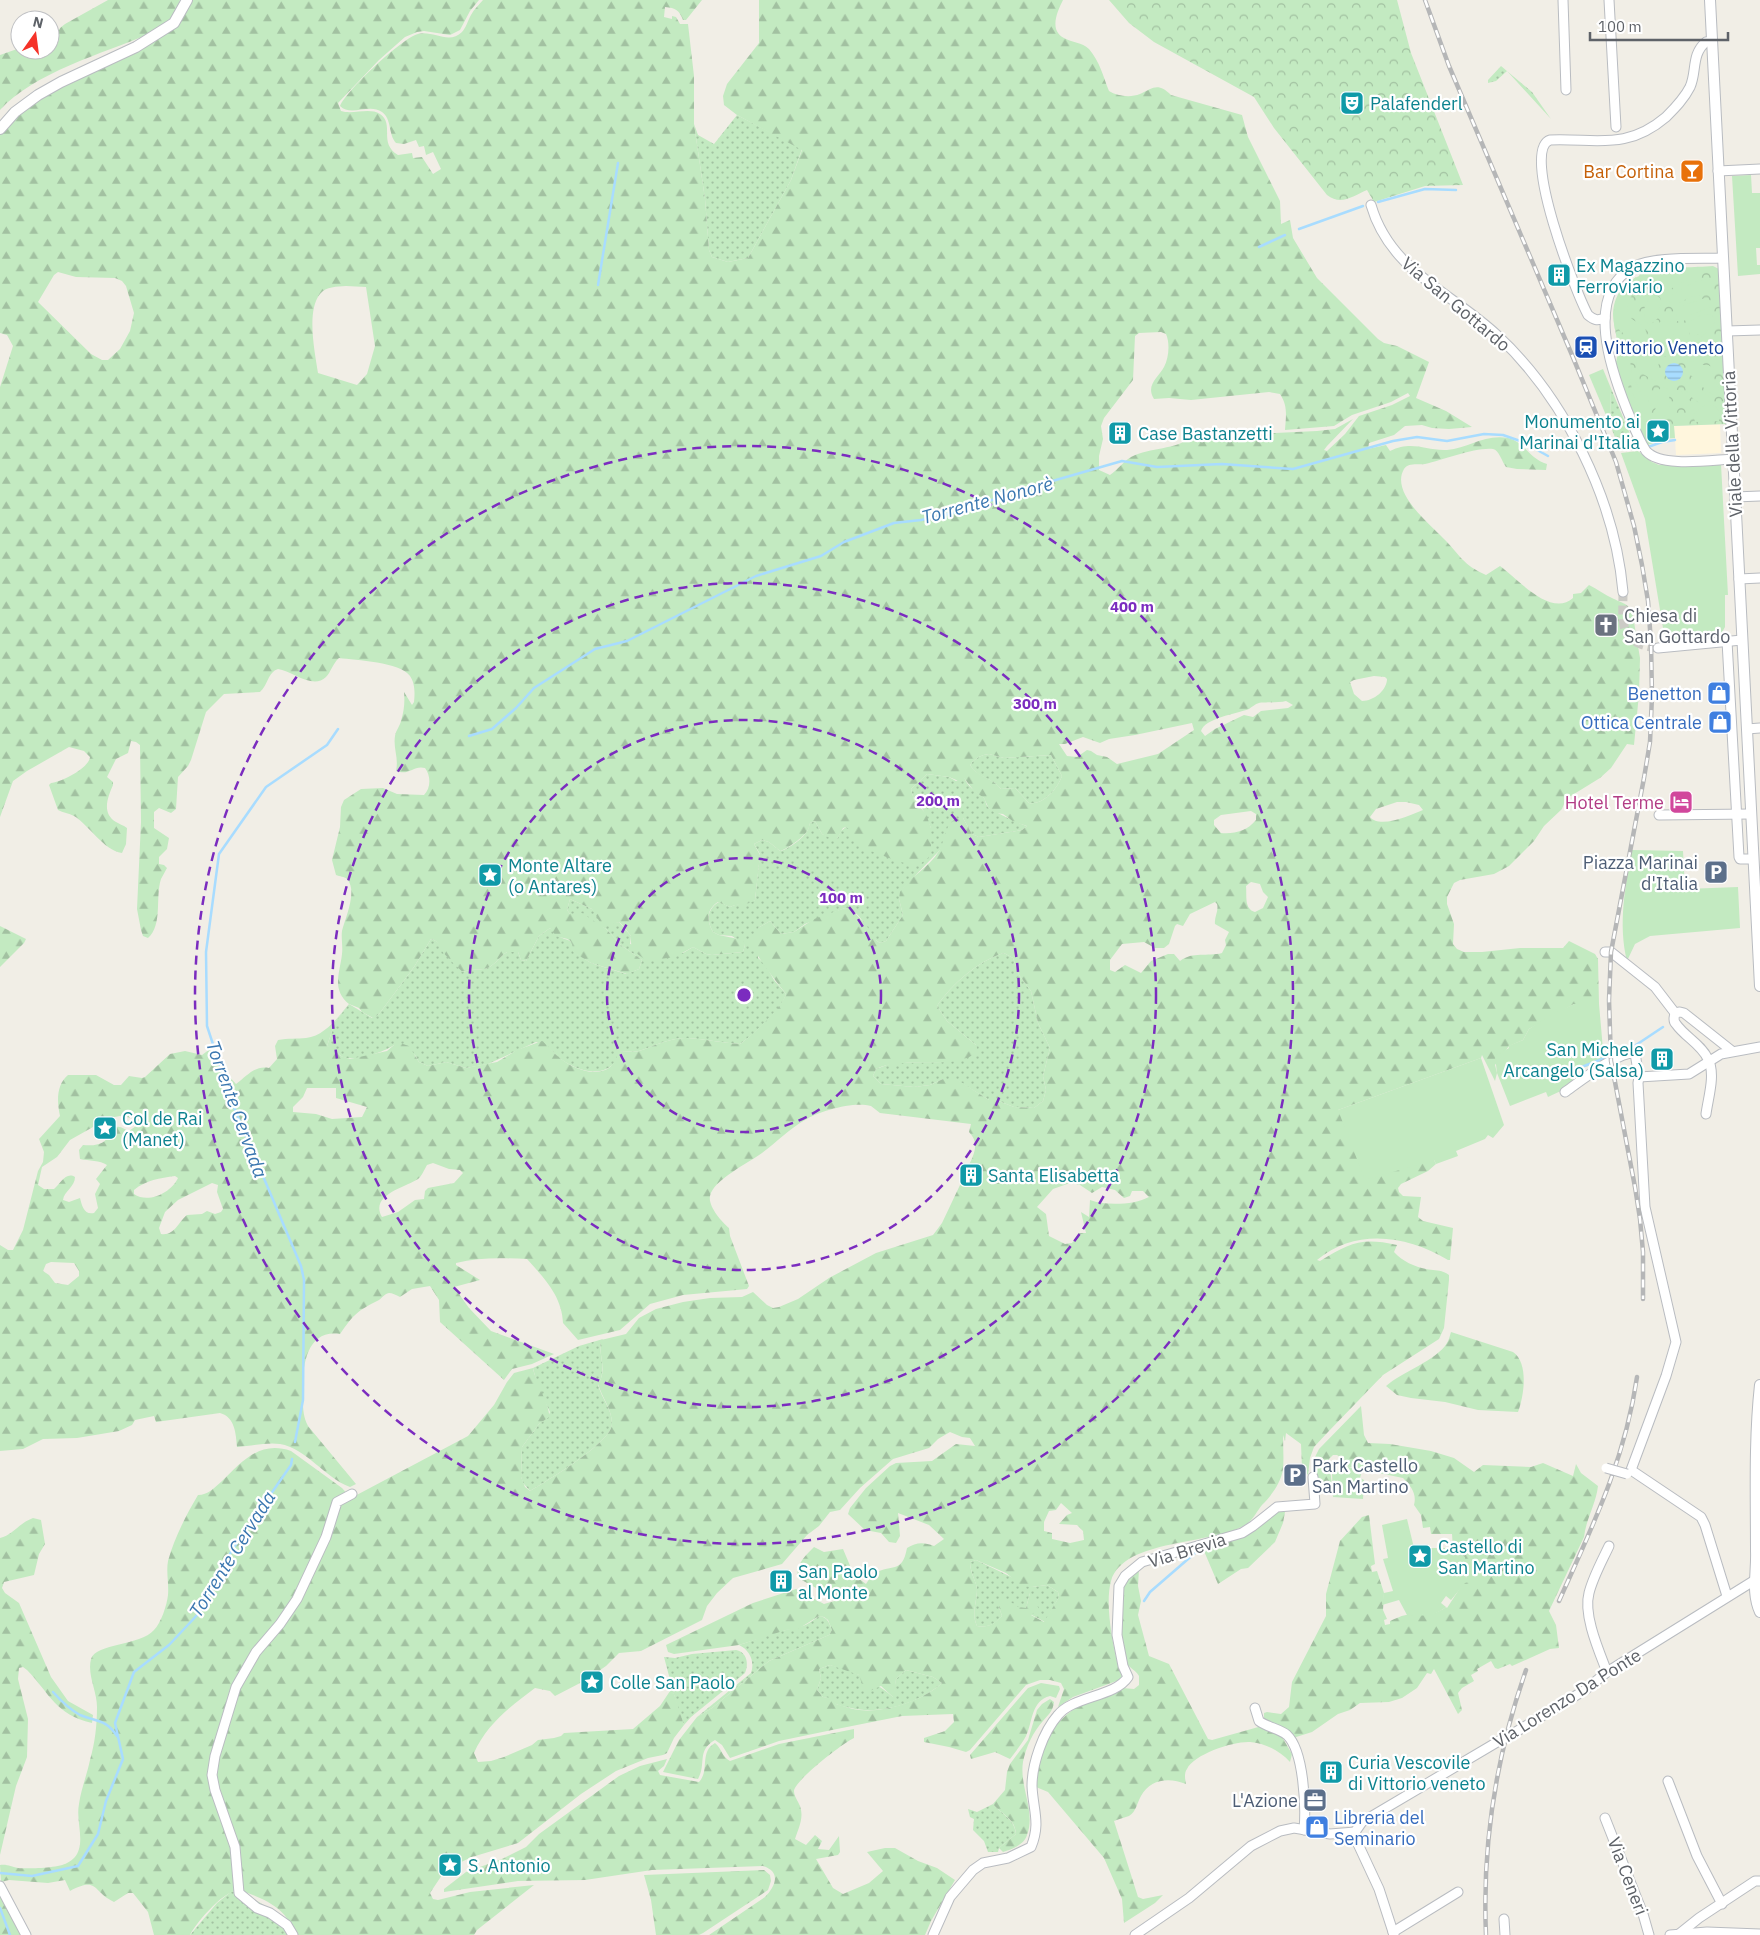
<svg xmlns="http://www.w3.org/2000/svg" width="1760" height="1935" font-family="'IBM Plex Sans',sans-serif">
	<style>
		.commercial { fill: #fff6dd }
		.grass { fill: url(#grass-dots) }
		.forest { fill: url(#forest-firs); fill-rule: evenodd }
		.park { fill: url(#park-crowns) }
		.garden { fill: #c3eac1 }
		.water { fill: url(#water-rules) }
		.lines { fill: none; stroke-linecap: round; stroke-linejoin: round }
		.stream { stroke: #a8dcff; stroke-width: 2.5 }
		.minor-tunnel { stroke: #cccbc6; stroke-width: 9; stroke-dasharray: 9 4.5; stroke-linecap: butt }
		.minor-casing { stroke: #b9bcc1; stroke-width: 11 }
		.tertiary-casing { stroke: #b9bcc1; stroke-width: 12 }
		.minor { stroke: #fff; stroke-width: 9 }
		.tertiary { stroke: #fff; stroke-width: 10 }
		.rail-casing { stroke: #b5b6b7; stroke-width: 4.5 }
		.rail { stroke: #fff; stroke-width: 2.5; stroke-dasharray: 8; stroke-linecap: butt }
		.minor-bridge-casing { stroke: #b9bcc1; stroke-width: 11; stroke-linecap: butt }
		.minor-bridge { stroke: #fff; stroke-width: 9 }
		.ring { fill: none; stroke: #7b2cbf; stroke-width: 2.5; stroke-dasharray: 9 6 }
		.labels { text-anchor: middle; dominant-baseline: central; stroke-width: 4.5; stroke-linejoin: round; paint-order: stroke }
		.culture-label { font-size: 18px; fill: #0d838f; stroke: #fff; text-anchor: start }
		.food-label { font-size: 18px; fill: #c56008; stroke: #fff; text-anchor: end }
		.street-label { font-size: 18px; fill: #5e6268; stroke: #fff }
		.transit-label { font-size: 18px; fill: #164399; stroke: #fff; text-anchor: start }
		.worship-label { font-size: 18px; fill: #5b616d; stroke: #fff; text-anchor: start }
		.shop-label { font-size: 18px; fill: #366cbe; stroke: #fff; text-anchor: end }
		.hotel-label { font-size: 18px; fill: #b23c85; stroke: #fff; text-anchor: end }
		.service-label { font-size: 18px; fill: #4e5e75; stroke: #fff; text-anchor: end }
		.water-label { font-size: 19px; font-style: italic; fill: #3a77b0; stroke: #fff }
		.centre { fill: #7b2cbf; stroke: #fff; stroke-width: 2.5 }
		.ring-label { font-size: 15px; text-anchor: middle; font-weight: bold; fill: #7b2cbf; stroke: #fff; stroke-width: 4.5; stroke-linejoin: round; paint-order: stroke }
	</style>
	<defs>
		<pattern id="grass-dots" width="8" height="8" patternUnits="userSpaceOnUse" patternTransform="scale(1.25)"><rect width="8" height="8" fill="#c3eac1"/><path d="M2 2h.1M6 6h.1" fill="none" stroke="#a2c1a1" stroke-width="1.8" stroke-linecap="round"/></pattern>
		<pattern id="forest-firs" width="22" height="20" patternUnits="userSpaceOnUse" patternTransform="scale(1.25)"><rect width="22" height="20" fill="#c3eac1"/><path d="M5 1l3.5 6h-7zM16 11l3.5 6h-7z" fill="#a2c1a1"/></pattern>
		<pattern id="park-crowns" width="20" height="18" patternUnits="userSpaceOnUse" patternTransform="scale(1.25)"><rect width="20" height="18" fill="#c3eac1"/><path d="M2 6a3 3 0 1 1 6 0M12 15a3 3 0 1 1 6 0" fill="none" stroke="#a2c1a1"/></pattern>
		<pattern id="water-rules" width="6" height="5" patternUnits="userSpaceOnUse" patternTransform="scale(1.25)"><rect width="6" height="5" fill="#a8dcff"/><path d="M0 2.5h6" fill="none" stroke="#8cb6d2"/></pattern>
	</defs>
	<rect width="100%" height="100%" fill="#f1eee6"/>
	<polygon class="commercial" points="1720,424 1721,453 1676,455 1674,426"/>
	<g class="grass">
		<polygon points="1501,66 1532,92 1551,119 1507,71 1496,81 1488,83 1488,80"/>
		<polygon points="737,115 802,149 791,180 748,258 728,262 712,257 709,250 705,199 694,124 698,135 714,144"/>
		<polygon points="1610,386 1635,446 1619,448 1611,427"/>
		<path d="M989,754l15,4 47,-3 11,21c-5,13 -18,29 -33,27l-14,-15 -14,1c-9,-12 -21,-9 -31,-24 5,-7 11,-10 19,-11z"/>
		<path d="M927,774l22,3 7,4 8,-4c4,10 11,14 19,20 3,2 2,7 5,10 4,4 32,17 39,19l-5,4 -43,7 -7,-3 -9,-16 -24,33 -35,36 -5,12 4,16 -17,26 -6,2c-13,-8 -17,-32 -35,-35l-40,16 -11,8 -13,2 -11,-13 -12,7v30l7,6 9,16 12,14c-3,14 -33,41 -46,50 -18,-1 -35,-5 -52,-6 -17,-1 -34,8 -49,13 -6,2 -13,-1 -19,1 -2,3 -3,7 -5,10 -13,17 -40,8 -54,-3 -10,-7 -12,-14 -25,-17l-48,22 -22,4 -20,-6 -18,4 -9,-4 -4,-7 -21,-10c-9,7 -40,17 -51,12 -6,-3 -9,-9 -16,-11l8,-24 14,-18 23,14 7,-4 35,-47 17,-28c9,2 9,8 14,15 5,6 13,12 18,18 8,-3 14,-2 21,-3 10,-2 15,-12 23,-17h11l3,8 5,1 13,-25 11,-8c3,2 7,7 10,9 10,5 13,1 14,15l17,11 35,11 13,-5 3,-9 -20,-14 -16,-17 -29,-15h-7l-3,-4 3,-11 22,10 21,14 6,-1 12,14 -1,8 53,9 10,-6 13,7 6,1 31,-3 2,-7 -13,-9 -13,-1 -6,-3c-7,-12 -6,-23 6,-30l11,5c8,-4 16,-3 25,-7l5,-46 -6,-10 8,-4 7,2 11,9c7,-1 24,-13 27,-20 2,-2 2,-6 3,-8l5,-2 7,13 15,5 4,-8 5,-4 85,26v-25l-9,-20 -8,-8 -3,-11z"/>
		<path d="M1004,953l9,5 6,17 12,16 7,32 12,25 -7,28 3,14 -3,11 -9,7 -20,-1 -18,-7h-7l-34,-21h-12l-13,6 -16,2 -33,-3 -8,-8 3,-7 16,-6 54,-1 30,-17 -29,-24 -10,-15c14,-21 42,-46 67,-53z"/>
		<path d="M603,1339c-8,9 6,29 -5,46 4,14 14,24 14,39 0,18 -65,57 -82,67l-7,-8 -2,-6 1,-30 17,-23 9,-7 2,-5 -12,-24 -5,-20 46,-22z"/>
		<path d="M976,1560l56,27 15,-2 11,7 1,5 -14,25 -15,-8v-21l-4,15 -27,-1 3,9c-7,8 -14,12 -25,10 -6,-13 0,-23 0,-37 0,-5 -7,-17 -7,-27z"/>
		<path d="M819,1616c9,1 10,7 13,14l-3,5 -60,26 -57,47 -15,9 54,-44c4,-11 -1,-23 -12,-28 16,-5 31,-12 47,-15 17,-4 19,-3 33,-14z"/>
		<path d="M736,1650c11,2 13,14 9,23l-54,44 -7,8 -7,-19 -13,-49 11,1 17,-4z"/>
		<path d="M830,1665c23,5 46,17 63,32l3,-18 10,-9 27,7 9,6c-22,20 -62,32 -91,25 -5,-1 -11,-2 -15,-4 -6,-3 -6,-7 -13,-7l-6,-7 4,-12 -2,-9z"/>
		<path d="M993,1804c9,11 21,14 23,30l-17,14 -1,4h-10l-4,-11 -11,-11 1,-11 -4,-2 -2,-8 9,3z"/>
		<polygon points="232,1891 259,1902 278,1914 290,1935 190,1935 217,1903"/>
	</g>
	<g class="forest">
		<path d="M108,0h72l-7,18 -24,16c-45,19 -116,39 -149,76v-55l20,-7v2h30v-9l4,-1 6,-12 5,-4z"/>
		<path d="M189,0h290l-9,11 -10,19 -10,5 -26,-4 -7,1 -12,5 -26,23 -41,43 3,8c12,4 28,-4 39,3 15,10 -2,29 18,41l14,-2 1,5 9,-1 11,17 8,-5 -8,-17 -7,3 -2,-9 -5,1 -3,-7 -12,4 -8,-1c-8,-9 -4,-24 -14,-31 -13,-9 -31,5 -42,-6 7,-16 62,-68 78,-72 15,-4 31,11 44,-2 4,-4 6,-12 9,-17 3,-6 8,-10 12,-15h219l-16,20h-3c-4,-10 -7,-12 -18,-13l-1,10 8,2v-3l4,1 4,7h8l6,52v48l11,75 4,51 3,7 16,5 20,-4 43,-78 11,-30 -65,-35 -13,-10 -1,-9 4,-12 32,-41v-43h304c-6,12 -14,30 1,38 8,5 18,4 25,11 11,13 14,27 20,42 8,5 21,7 31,3 13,-6 18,-12 31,1l71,20 6,22 32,64 1,23 9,-4 3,18 24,40 61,61 6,4 13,3 32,16 -13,36 30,13 26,16 -23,2 -17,-1 -10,-3 -17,1 -11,9 -25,8 -1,6 18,-4 4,6c23,-11 35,0 57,-1 22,-2 37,-16 61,-12 15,3 22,21 39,26l-1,6 -29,-1 -11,-2c-4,-5 -7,-17 -13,-18 -17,-2 -50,11 -68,15 -6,1 -17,-2 -21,5 -14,24 26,55 39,69 17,17 20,27 43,37l14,-9c18,13 51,52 73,32v-4l8,-1 8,-8c8,4 16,10 25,14 10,5 15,4 19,17l7,42 -1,36 -5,51 -7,-1 -16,24 -11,10 -34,21 -4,10 -18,17 -10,15 -25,25 -15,8 -34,6 -6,3 -7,14v7l7,20 -1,20 4,5 7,3h18l38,-4h43l6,-7 26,13 3,5 1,45h-25l-45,25 -6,11 -14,6 -14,19 2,8 -2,8 -13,-26 -1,3 -143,52 96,50 2,4 -8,7 -27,13 -3,4 1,4 4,4 18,1 -3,20 5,4 30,7 -3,32h-2c-42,-25 -92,-32 -131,0l3,1c30,-18 41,-24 77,-16l-3,7c8,9 21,15 32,17 9,2 15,0 23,6v5l-5,48 -5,11 -56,36 -55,57 -14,15 -4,11 -2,17 -6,-7 -1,-24 -15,-11 -1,8 -2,-6c0,11 1,23 0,34 -2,14 -12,27 -21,36 -5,6 -8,13 -14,18 -32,23 -124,14 -137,58 -6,22 1,59 6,80 2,6 5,12 5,18l-49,18 -15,10 6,-18 -3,-6 -11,-3h-10l-14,5 -56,65 -4,2 -17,-5 -25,-5v-4l21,-7 9,-9 -1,-8 -51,2 -70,14 -53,11 -49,17 -8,-13 -7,-5c-19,11 -8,23 -17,39l-35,-7 16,-32 18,-23 15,-9 57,-47 60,-26 3,-5 -4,-10 -4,-3 -5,-1 -21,13 -12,1 -47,15 -65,9 -6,-2 -2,-7 87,-42 43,-14 28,15 14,-4 -40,-22c-3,-13 7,-22 16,-31l10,5 19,-3 11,26 12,9c2,-3 5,-8 8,-10 17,-11 28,1 33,-26 9,-6 17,-6 27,-2l10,-7 -15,-14 -31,-12 2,23 -4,7 -7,-1 -8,-9 -16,-3 -17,-16 2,-6 16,-20 24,-22 6,-3 36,-2 24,-17 19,2 -5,-8 -8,-1 -12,-5 -12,7 -9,9 -36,11 -33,29 -20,22 -10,2 -11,14 -12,9 -25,29 -49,14 -16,15 -10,13 -5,14 -61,31 -22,2 -13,13 -22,15 -29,15 -5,-5 -15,-3c-24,18 -48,36 -61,65l4,9 13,-1 13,-4 28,-12 6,-5 16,-2 7,-2 3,-3 69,-4 27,-23 12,-18 12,37 -10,13 -7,15 -4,2 -15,3 -32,13 -35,23 -63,49 -46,14 -13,6 -17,12 -12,18 3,6 5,1 32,-8 64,-7 -57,45 -3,5h-180c-5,-26 -29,-36 -52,-44l-9,-28v20l2,8c-14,3 -39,32 -45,44h-36l-6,-23 -15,-19h-5l-14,9c-22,-10 -15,-26 -44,-11l-5,-11 -17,3 -39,-3 -8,2 -1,-17c8,-1 11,2 18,3 10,1 41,0 49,-5 6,-3 10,-7 12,-14 4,-14 -3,-30 0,-45 2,-15 8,-29 11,-44 5,-17 7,-35 7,-53 0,-16 -10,-32 -6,-48 5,-16 49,-13 63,-29 7,-7 13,-25 14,-35 1,-11 -2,-23 0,-34 6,-22 18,-46 30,-66 10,0 16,-7 23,-13 21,-20 38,-42 70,-31l51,37 9,10 117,-62 26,-31 13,-23 7,-9 19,-5c2,14 18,39 16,49l-10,7 -17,23 -1,30 4,10 5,4c17,-10 82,-49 82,-67 0,-15 -10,-26 -14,-40 10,-14 0,-28 3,-44l25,-6 13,-16 17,-9 27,-7 27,-4 32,-1 11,-5 14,13 6,3 6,-1 19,-8 31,-21 47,-25 57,-18 9,-12 18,-38 14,-11 -6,-7c6,-12 12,-24 1,-35l2,-8 -91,-11c-3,-2 -6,-5 -9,-7 -17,-5 -52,5 -66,14 -16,9 -28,22 -43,33 -12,9 -49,27 -52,43 -2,10 11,25 19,32l1,8 19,50 -2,3 -64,6 -33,9 -30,26 -42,10 -15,-17c-1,-27 -19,-45 -36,-64 -24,-1 -48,-2 -71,4v2l24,15 -26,7 15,21 22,23 63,23 -22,10 -20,5 -8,11 -64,-58 -1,-22 -9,-14 -18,3 -12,8c-4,-2 -8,-4 -11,-4 -5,1 -7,5 -10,7 -22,11 -25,14 -39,34 -34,-5 -38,33 -37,58 0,12 -1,23 5,34l48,58 -6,3c-25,-9 -44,-39 -70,-43 -13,-2 -29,2 -43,3 -1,-13 -2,-30 -17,-34l-64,9 -2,-6 -19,4 -3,5 -13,6 -42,7 -34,1 -20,10 -23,2v-206l8,5h5l10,-20 15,-59 5,-9 1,-10 -5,-13 21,-23c-3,-14 -4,-31 8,-41h28l18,10h7l8,-9 13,2 3,-1 25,-23 15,-3 17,4 8,-6 17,25 9,10c11,-8 19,-19 33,-16l8,-9 -2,-13 3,-6c10,-2 19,-1 28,-2 19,-2 32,-21 43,-34 -18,-15 -9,-31 -7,-50 1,-8 -1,-16 0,-23 3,-13 16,-40 5,-52 -3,-3 -7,-2 -11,-4l-4,-15 8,-33 1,-20 3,-7 17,-11 22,-1 14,6 27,1c7,-7 7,-19 1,-27 -12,-3 -15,8 -29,3 3,-13 -3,-22 -1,-35 1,-6 5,-10 6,-15 3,-10 4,-18 3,-29l8,13 2,-3c1,-9 1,-19 -4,-26 -10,-14 -54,-16 -71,-18 -6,5 -8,14 -13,19 -13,13 -34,-6 -48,-8 -10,3 -10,16 -18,23l-36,2 -18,18 -15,48 -3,6 -10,11 -2,32 -5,4 -12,-5 -5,4v16l15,10 -2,11 -8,8v7l5,1 3,3c-2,4 -4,7 -6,11 -6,18 2,46 -13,59l-5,-2 -2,-6 -4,-21 4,-87 -1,-77 -4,-3 -5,-1 -3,12 -12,6 -9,18 6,5v3c-5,12 -12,28 3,37 3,2 7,3 11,6l-1,16 -4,9c-19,-3 -33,-28 -48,-37 -5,-3 -11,-3 -16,-6l-9,-25 2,-2c11,-1 38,-15 39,-26l-6,-6 -15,-4 -42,24 -14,10 -13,36v-430l13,-41 -6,-11 -7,-2v-210l9,-13 25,-18 136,-61zM58,272l18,5 39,1 7,3 4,5 8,27 -4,18 -10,18 -12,11h-6l-11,-6 -53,-52 16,-27zM346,286l20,1 9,59 -8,28 -10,11 -39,-12c-3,-20 -12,-62 2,-79 6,-8 17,-7 26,-8zM1161,332l5,2c4,9 3,24 -2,33 -5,10 -19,18 -10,32l15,-1 22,2 78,-8 11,2c8,12 6,22 5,36l49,-4 18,-11 39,-13 17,-9 2,3 -18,9 -33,11 -14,18 -18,17 -3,-1 3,-4 26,-27 -18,10 -18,2 -125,6c-17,13 -41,10 -61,20 -7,4 -14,13 -21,18l-11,-5v-14l4,-17 -2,-13 3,-8 29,-38 2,-44 4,-3zM1374,676l11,1 2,2c0,11 -13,22 -25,22l-8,-7 -4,-12 4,-2zM1286,701l7,4 -5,3 -27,3 -8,6 -9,-2 -29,14 -10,7 -4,-5c4,-13 35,-17 48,-22 3,-2 6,-5 10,-6 4,-1 20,0 27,-2zM1192,723l2,7 -36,24 -41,10 -10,-7 -10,-2 -6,-4 -4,-1 -10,7 -10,-1 -8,-12h6l18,-7 17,6 9,-4 26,-4zM989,754l15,4 47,-3 11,21c-5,13 -18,29 -33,27l-14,-15 -14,1c-9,-12 -21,-10 -31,-24 5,-7 11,-10 19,-11zM927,774l22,3 12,5 3,-4 10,13 10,7 4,9 7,6 8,1 11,8 13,4 -5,4 -43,7 -7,-3 -9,-16c-19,0 -17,22 -24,33 -10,17 -29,25 -39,41l-1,7 4,16 -17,26 -6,2 -3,-2 -11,-16 -15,-16 -6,-1 -31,11 -20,13 -13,2 -11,-13 -12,7 -9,12c10,20 23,36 37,54 -4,14 -34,41 -46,50 -18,-1 -35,-5 -52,-6 -17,-1 -34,8 -49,13 -6,2 -13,-1 -20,1 -3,7 -6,15 -14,18 -14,6 -35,-3 -45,-12 -7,-5 -11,-12 -18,-17l-25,9 -20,12 -31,6 -20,-6 -18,4 -9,-4 -10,-16 -9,-3 -6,2 -7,6 -37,8 -9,-3 -9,-9 -5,-1 8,-24 14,-18 10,4 3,4 11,6 6,-4 35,-47 17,-28c8,2 7,6 11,12 1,2 19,20 21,21 7,-3 14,-2 21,-3 10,-2 15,-12 23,-17h11l3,8 5,1 13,-25 11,-8 6,8c12,4 17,1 17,16l18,11 36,11 12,-5 3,-9 -20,-14 -16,-17 -24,-16 -12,1 -3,-4 3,-11 22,10 9,15 6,2 12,-4c4,3 8,9 12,14 -1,15 4,16 16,25l28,-4 18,-10 13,7 6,1 31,-3 2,-7 -2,-5 -24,-5 -6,-3c-7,-12 -6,-23 5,-30l12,5c8,-4 18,-1 25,-7l5,-45 -6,-11 8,-4 7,2 11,9c6,-1 25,-15 27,-20 2,-2 2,-5 3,-8l5,-2 7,13 12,6 3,-1 6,-11 3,-1 3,2 7,16 38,15 21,6 5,-2 8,-6 3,-5v-25l-5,-14 -12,-14 -3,-11zM1397,802h9l13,3 4,5c-12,5 -43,19 -53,7l6,-8zM1251,811l5,3v6c-9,11 -21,14 -35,13l-7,-8v-5l7,-5zM1251,882l9,2 3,8 5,5 -5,11 -8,4c-11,-3 -8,-16 -9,-26zM1215,902l2,2c2,7 -3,13 -2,20l14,8 -4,8 1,5 -4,8c-15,4 -29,-2 -42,8l-6,-7h-6l-17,7 -10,12 -16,-8 -10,7 -5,-2v-10l12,-16 22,-2 11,6h9l5,-4 6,-18 2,-2 6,2 7,-12zM1004,953l9,5 6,17 12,16 7,32 12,25 -7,28 3,14 -3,11 -9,7 -20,-1 -18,-7h-7l-33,-21h-13l-13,6 -16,2 -33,-3 -8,-8 3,-7c27,-14 81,3 102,-18l-2,-6 -29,-24 -10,-15c14,-21 42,-46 67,-53zM307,1088h29v10l31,9 -5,10 -30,2 -16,-5 -23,-2v-5l10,-10zM120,1116l13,2 4,5 -1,3 -7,5c-4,-1 -8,-5 -12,-4 -11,2 -3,21 -34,18l-4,5 1,9c9,2 20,1 27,6l-11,14 4,5 -5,10 3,14 -4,5c-10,2 -12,-7 -14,-15l-11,4 -6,-2c1,-9 12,-13 12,-23 -9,-6 -15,7 -21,12h-10l-6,-4 4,-18 15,-10 13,-17 39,-22zM433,1163l16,6 11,1 3,3 -9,10 -26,5 -3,3 -1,8 -9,1 -17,12 -16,5c-13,-22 24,-30 36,-38 4,-3 6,-9 9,-14zM175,1176l3,2c-7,15 -30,26 -44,16v-4c12,-10 26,-12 41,-14zM212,1183l6,2 -1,7 6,17 -2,3 -6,2 -8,-3 -5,3 -15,1c-9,7 -12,21 -26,19l-2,-6 6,-16 13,-12zM1070,1183l10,2 12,8 10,-6 13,3 9,8 6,-2 2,-5h11l6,6c-15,8 -43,9 -59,3l-1,17 -8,-5 5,21h-7l-7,10 -7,1 -16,-8 -3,-22 -9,-7 16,-18zM51,1262l23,1 5,8v5l-11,9 -13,-2 -6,-8 -6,-4 3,-7zM1061,1503l11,10 -5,2 -8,9 18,1 6,6 1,9 -14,3 -18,-4v-6l-8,-2v-9l5,-11 7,-1zM976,1560l30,13 16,13 10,1 15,-2 11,7 1,5 -15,25 -13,-7 8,-6 -9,-16 -4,15 -8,-1 -16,-11 -3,11 3,9c-8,8 -14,12 -25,10 -6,-13 0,-23 0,-37 0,-6 -7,-16 -7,-27zM830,1665l29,10 6,18 16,-7 13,12 2,-19 10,-9 27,7 9,6c-19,18 -58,30 -83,27 -8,-1 -15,-4 -23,-6l-3,-6 -10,-1 -6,-7 4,-12 -2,-9z"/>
		<polygon points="0,926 26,939 24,943 0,967"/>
		<path d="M1451,1332l62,20c16,11 11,44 5,60l-40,-2 -33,-8 -34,-4 -14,-3 -11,-9c16,-14 51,-26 61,-43 2,-3 3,-8 4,-11z"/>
		<path d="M1361,1406l3,29 4,8 22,1 41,7 23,7 20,14 9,-7 48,2 12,-4 30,13 3,-12 5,9 17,13c-2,18 -12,33 -14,51l-35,74 7,14 3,23 -9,1 -38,17 -2,-2 -12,5 -3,-1 -4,-7 -14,8 1,2 -7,4 3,6 -12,7 -4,5 4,17 -4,4 -24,-45 -3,5 -4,-1 -10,15 -15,10 -13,4 -29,1 -10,7 -12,4 -26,18 -19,6 -29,-17v-8l3,-1 14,2 8,-7 3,-25 34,-66v-22l14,-53 22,-24 7,-2 6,49 -4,2 1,6 5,-1 7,22 -1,17 4,9 -3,1 1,5 5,-1v-3c5,-2 10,-5 16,-6 14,-3 26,3 40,-8l1,1 19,-29 1,-7 -7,-19 -7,-4 -1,-15h-21l-1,-7 -7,1 -2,-13 -7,-10c3,-11 -3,-19 -11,-27l-58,-12 -1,-6 -7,-5h-4l-4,4 3,27 -6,1 -8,-4 -4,-5v-19l5,-10z"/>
		<polygon points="1275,1511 1285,1512 1283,1523 1275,1542 1248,1568 1241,1569 1218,1584 1204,1551 1246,1532"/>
		<path d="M33,1518l8,2 4,24 -6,10 -5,21 -30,7 -2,6 3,5 14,10 32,74 17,24 25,14 -1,8c-37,-9 -41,-28 -65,-53l-4,-3 -4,1 -1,11 10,40 -1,38 -11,29 -16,69v-317c13,-3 19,-15 33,-20z"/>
		<path d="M1139,1569l-1,17 3,15 -3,14 11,41 20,8 39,75 4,1 50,-14 20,11 10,17 -2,8c-10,-11 -25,-19 -40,-20 -16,-1 -56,12 -63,27 -3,4 -2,10 -1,15 -17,-7 -36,-5 -45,12 -4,7 -5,16 -12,20 -5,2 -11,3 -15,5l24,76 5,2 20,-4 -8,8 -31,20 -2,-24 -18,-41 -56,-66 -12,-5c1,-10 1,-21 3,-31 11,-37 48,-61 84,-68 3,0 7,1 11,1l5,-4v-9c-4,-7 -12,-9 -15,-17 -7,-23 -2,-51 -1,-75z"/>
		<path d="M1041,1683l18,3 1,3 -4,9 -6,-2c-19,5 -17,25 -24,40 -4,8 -11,16 -16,23l-15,-7 -24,7 -1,-4 58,-67z"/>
		<path d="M1050,1699l4,3c-1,9 -5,12 -11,19 -10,11 -17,26 -20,41 -4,24 13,50 4,73 -3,10 -15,14 -24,17l-4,-4 17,-14c-1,-16 -14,-19 -23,-30l12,-14 2,-18 3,-8 18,-24 9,-30 5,-6z"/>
		<path d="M854,1729v9c-11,5 -59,42 -60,53 0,5 4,10 6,15 4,12 -1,21 -5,33l11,6 9,-10 7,6 -4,8 11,1 10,-14 1,16 -2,3 -22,4 17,29 10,6 26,-11 14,-12 -16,-19 18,-4h10l23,13 19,7 18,12 -24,41 -6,14h-216l56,-38c10,-10 17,-25 -2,-31l-111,4 -67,10 -67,1 -74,11v-3l22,-17 36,-13 24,-12 13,-13 80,-58 21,-10 27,-7 -3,7 -6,5 2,4 39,7c11,-11 0,-30 16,-39 7,6 7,14 15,18l49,-17z"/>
		<polygon points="764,1870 770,1875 771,1881 768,1890 703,1933 699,1935 656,1935 651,1900 644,1875"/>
		<polygon points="0,1895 22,1935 0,1935"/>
	</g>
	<g class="park">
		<path d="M1109,0h288l14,53 52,132 -38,1 -51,16 -7,-12c-14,6 -26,16 -40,5l-53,-67 -20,-31 -100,-55 -25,-19z"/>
		<path d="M1713,266l6,3 9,155 -54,2 1,12 -13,1 -15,6 -31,-82 2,-12 6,-1 -1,-9h-6c-1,-9 -4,-18 -4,-27 3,-51 64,-45 100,-48z"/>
	</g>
	<g class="garden">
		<polygon points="1751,175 1752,193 1760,193 1760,248 1756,248 1757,265 1760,265 1760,274 1738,276 1732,176"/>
		<polygon points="1689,268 1689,279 1663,293 1653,287 1655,278 1652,278 1650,286 1643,286 1639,275 1650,271"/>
		<path d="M1636,277l4,10c-8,6 -18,21 -9,31 5,5 12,5 15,13l-2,5h-7l-5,3 -3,-8 -8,2 -2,-4 -4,1c-3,-18 -1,-33 12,-46 4,-4 6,-4 9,-7z"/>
		<path d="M1709,279l3,3 -1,7 -4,5 -16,3 -15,7 -10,-3 1,-3c13,-8 26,-18 42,-19z"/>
		<polygon points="1656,295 1660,298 1662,303 1658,310 1658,318 1650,325 1645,321 1644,309 1649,298"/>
		<polygon points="1705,298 1711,301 1711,307 1690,315 1682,323 1677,321 1676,309 1679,307"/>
		<path d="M1711,314l4,7 -2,5 -18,10 -5,-1 -3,-9c5,-9 14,-11 24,-12z"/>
		<path d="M1661,321l10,1 5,8 -6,13v12c-10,5 -19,-4 -21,-14l2,-9z"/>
		<path d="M1708,332h4l4,6 -5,15 1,7 -3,2 -22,-1c1,-10 12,-24 21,-29z"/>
		<polygon points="1680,334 1686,336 1688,342 1685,347 1685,350 1681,355 1674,352 1675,341"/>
		<polygon points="1647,353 1656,358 1659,362 1657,374 1659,380 1657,382 1643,374 1636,367 1637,356"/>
		<polygon points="1622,358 1630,361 1632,372 1628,378 1628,386 1638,412 1647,418 1650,427 1644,440 1618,375 1616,361 1620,362"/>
		<path d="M1693,365h15l6,3c-3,7 0,15 5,20l-1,6 -3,1c-11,-3 -16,-15 -26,-21v-7z"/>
		<polygon points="1603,369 1610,386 1611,427 1589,375"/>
		<path d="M1631,379l4,1 3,7 3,2 -2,5 9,3v6l4,1 -7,10c-8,-4 -15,-26 -14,-35z"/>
		<path d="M1690,380l21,19v2l-10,3c-7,-4 -17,-12 -16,-20z"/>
		<path d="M1662,386l7,4c0,17 5,24 -14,31l-3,-4 5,-12 1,-14z"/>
		<polygon points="1675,390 1680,390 1693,404 1692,408 1685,407 1675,397"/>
		<polygon points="1714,405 1720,412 1719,421 1695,422 1693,414 1704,406"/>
		<polygon points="1661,423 1664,424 1666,439 1647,445 1645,441 1650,428"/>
		<polygon points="1638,451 1652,462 1659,465 1721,464 1728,595 1725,595 1725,627 1721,634 1666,642 1661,640 1663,628 1645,519 1621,453"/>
		<path d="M1632,850l51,1 2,38 53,-2 2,41 -90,8 -15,8 -8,17c-9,-37 -2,-74 5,-111z"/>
		<path d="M1574,1004h25l5,57 -25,8c0,17 -17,21 -31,28l-2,-5 -36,14 -13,-33 -2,-17 14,-8 -1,-2 15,-6 6,-11 20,-13z"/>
		<polygon points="1481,1058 1504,1125 1493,1138 1488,1135 1485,1139 1456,1151 1458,1156 1436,1164 1434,1160 1365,1180 1338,1110"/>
		<polygon points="1345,1466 1362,1471 1360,1478 1364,1480 1363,1499 1333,1497 1332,1473 1345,1470"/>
		<path d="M1407,1519l7,29h39l12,9 1,22h2l1,3 -4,1 -14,17 -5,-4 -5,7 5,4c-12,10 -25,9 -39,8l-8,-15 -17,5 2,-12 9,-2 -10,-32 5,-1 -6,-33z"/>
	</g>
	<circle class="water" cx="1674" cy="372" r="9"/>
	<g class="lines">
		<g class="stream">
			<polyline points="1378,202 1425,189 1456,190"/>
			<polyline points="1299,229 1363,206"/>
			<polyline points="1259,247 1285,235"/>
			<polyline points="598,285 618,163"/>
			<polyline points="1648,447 1662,442 1675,440"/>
			<polyline points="469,736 492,729 516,708 534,688 595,649 627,641 756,576 821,556 844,542 894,523 921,520 953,513 1028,488 1122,461 1157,467 1222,464 1293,469 1393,441 1417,437 1447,441 1484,434 1503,435 1523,442 1548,456"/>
			<polyline points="1621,1051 1636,1045 1663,1027"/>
			<polyline points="1579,1068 1605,1058"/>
			<polyline points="295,1442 303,1400 304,1280 301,1266 233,1105 207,1026 206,952 219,854 266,787 327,745 338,729"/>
			<polyline points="1144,1601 1150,1592 1195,1553"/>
			<path d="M53,1692c8,9 16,17 27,23 17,7 26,4 37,21"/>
			<polyline points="0,1873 32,1876 78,1866 98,1834 106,1801 123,1759 115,1723 134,1672 169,1645 200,1612 232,1550 291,1465 292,1459"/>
			<polyline points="0,1908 10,1935"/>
		</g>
		<path class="minor-tunnel" d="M1623,592c0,34 -5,51 35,56"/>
		<g class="minor-casing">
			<g id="minor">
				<polyline points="1563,0 1566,90"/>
				<polyline points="1609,0 1616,127"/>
				<polyline points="1718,171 1760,169"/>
				<path d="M1371,205c19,66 80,87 126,130 68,63 118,165 126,257"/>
				<path d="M1723,258c-24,1 -70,-2 -90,9 -49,28 -22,103 -6,143 6,14 11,29 19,41 15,17 65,9 87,8"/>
				<path d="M1605,318c-8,3 -11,2 -17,-3 -12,-22 -68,-165 -38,-175 46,-2 76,11 116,-23 9,-9 18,-18 24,-30 7,-15 1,-33 16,-45l6,-1"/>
				<polyline points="1727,331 1760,330"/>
				<polyline points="1735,497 1760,496"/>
				<polyline points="1739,579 1760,578"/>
				<polyline points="1727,641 1739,857 1740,859 1753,859"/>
				<polyline points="1658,648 1742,640"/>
				<polyline points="1747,729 1760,728"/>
				<polyline points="1659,815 1751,814"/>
				<polyline points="1605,952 1611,952 1655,987 1675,1013"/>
				<polyline points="1639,1077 1689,1074 1721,1054 1760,1047"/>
				<path d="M1565,1092c14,-10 53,-41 70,-39l4,24 -1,6 7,124 31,135 -10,34 -35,94 70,47 4,8 22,71"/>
				<path d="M1706,1114c2,-16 10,-40 2,-55 -7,-15 -23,-22 -32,-35 -3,-3 -2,-7 -1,-11l5,-1 4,1 48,38"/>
				<path d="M1607,1672c-8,-21 -24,-57 -18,-79 4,-16 13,-32 20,-47"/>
				<path d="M1255,1708l4,13c8,6 21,8 28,14 17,16 19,72 17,95"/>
				<polyline points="1514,1733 1585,1690 1607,1672 1755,1580"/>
				<polyline points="1668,1781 1697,1856 1722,1904"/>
				<polyline points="1605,1818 1643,1914 1649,1935"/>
				<polyline points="1355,1832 1362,1822 1499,1741"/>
				<polyline points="1355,1832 1358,1844 1379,1889 1394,1935"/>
				<polyline points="0,1886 26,1935"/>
				<polyline points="1504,1919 1505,1935"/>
				<polyline points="1393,1932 1458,1892"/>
				<polyline points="1679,1934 1699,1918 1755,1881 1760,1881"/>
				<polyline points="293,1935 287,1925 270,1913 257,1908 239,1893 235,1847 215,1790 212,1775 215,1756 236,1687 256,1652 280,1624 297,1599 326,1537 337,1502 352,1494"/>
				<path d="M933,1935l17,-38 23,-27 10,-7 25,-5 23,-11c10,-24 2,-37 1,-61 0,-22 11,-54 26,-71 15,-19 57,-18 70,-38l-5,-11 -6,-31 2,-49 6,-10 17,-14 100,-29 11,-7 24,-19 38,-3 -2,-27"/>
				<polyline points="1135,1935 1189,1898 1251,1846 1280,1831 1294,1828 1330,1834 1355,1832"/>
				<polyline points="1670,1935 1707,1932 1760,1934"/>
			</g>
		</g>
		<g class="tertiary-casing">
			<g id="tertiary">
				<polyline points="1710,0 1760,986"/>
				<polyline points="0,129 15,112 38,95 61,82 136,47 174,23 187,0"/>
				<path d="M1760,1385c-6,55 -4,111 -4,166 1,21 -5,41 4,61"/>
			</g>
		</g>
		<use href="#minor" class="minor"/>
		<use href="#tertiary" class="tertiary"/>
		<g class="rail-casing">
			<g id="rail">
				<polyline points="1425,0 1449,66 1572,355 1616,462 1634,526 1642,565 1648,601 1651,643 1652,696 1650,742 1644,778 1611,952 1609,1000 1611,1061 1635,1187 1640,1219 1643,1252 1643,1299"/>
				<path d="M1559,1601c34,-76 66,-141 78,-224"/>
				<path d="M1486,1935c-4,-91 10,-179 40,-265"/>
			</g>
		</g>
		<use href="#rail" class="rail"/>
		<g class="minor-bridge-casing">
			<g id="minor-bridge">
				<polyline points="1606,1468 1627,1474"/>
				<polyline points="1499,1741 1514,1733"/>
			</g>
		</g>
		<use href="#minor-bridge" class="minor-bridge"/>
	</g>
	<g class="ring">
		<circle cx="744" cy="995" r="137"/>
		<circle cx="744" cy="995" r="275"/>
		<circle cx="744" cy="995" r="412"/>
		<circle cx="744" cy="995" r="549"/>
	</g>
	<defs>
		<g id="theatre-square" transform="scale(1.25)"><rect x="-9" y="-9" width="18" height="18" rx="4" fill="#0f9aa8" stroke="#fff"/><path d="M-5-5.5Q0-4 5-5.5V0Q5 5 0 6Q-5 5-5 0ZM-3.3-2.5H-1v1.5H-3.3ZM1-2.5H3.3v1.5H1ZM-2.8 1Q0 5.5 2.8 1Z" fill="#fff"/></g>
		<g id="bar-square" transform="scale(1.25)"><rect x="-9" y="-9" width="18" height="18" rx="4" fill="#e8710a" stroke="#fff"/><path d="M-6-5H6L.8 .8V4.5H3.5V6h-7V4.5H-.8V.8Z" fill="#fff"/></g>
		<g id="building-square" transform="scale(1.25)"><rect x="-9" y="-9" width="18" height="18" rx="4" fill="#0f9aa8" stroke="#fff"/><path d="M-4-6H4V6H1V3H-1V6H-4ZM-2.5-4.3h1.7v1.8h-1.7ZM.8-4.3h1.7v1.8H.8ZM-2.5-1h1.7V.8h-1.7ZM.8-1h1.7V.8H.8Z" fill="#fff"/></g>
		<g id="station-square" transform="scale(1.25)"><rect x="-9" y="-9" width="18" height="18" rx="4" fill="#1a4fb4" stroke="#fff"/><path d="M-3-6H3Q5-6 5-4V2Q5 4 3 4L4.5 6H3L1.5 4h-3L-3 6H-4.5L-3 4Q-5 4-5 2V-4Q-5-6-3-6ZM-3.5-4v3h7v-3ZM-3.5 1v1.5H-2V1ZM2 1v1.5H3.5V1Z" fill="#fff"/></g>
		<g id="sight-square" transform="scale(1.25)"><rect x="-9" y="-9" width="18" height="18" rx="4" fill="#0f9aa8" stroke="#fff"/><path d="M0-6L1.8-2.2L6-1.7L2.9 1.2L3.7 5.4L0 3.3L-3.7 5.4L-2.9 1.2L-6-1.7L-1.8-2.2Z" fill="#fff"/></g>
		<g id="church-square" transform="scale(1.25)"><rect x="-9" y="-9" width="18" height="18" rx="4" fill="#6b7280" stroke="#fff"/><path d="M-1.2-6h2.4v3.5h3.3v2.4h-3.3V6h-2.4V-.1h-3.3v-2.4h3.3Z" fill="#fff"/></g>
		<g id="shop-square" transform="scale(1.25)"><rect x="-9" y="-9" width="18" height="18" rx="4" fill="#3f7fe0" stroke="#fff"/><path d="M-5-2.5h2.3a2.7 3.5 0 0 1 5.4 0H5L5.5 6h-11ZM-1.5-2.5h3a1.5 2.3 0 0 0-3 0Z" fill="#fff"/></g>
		<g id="hotel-square" transform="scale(1.25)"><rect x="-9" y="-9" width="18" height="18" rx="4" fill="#d1479c" stroke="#fff"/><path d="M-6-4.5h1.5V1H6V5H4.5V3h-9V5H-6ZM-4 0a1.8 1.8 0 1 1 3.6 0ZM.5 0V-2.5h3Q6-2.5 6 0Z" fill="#fff"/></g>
		<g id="parking-square" transform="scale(1.25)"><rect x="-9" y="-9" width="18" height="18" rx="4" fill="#5c6f8a" stroke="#fff"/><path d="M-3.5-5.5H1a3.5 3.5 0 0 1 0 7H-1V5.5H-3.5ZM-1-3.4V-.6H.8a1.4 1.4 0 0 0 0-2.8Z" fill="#fff"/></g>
		<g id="office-square" transform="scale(1.25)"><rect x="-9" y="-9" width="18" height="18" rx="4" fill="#5c6f8a" stroke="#fff"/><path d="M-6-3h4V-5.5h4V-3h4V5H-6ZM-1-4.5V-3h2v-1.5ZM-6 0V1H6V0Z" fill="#fff"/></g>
	</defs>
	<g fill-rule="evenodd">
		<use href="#theatre-square" x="1352" y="103"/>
		<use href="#bar-square" x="1692" y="171"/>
		<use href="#building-square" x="1559" y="275"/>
		<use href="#station-square" x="1586" y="347"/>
		<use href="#sight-square" x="1658" y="431"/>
		<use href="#building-square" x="1120" y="433"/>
		<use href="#church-square" x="1606" y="625"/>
		<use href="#shop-square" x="1719" y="693"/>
		<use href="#shop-square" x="1720" y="722"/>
		<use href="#hotel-square" x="1681" y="802"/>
		<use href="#parking-square" x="1716" y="872"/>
		<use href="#sight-square" x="490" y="875"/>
		<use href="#building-square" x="1662" y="1059"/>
		<use href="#sight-square" x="105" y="1128"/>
		<use href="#building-square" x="971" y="1175"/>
		<use href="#parking-square" x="1295" y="1475"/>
		<use href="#sight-square" x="1420" y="1556"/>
		<use href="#building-square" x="781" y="1581"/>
		<use href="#sight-square" x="592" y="1682"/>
		<use href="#building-square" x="1331" y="1772"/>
		<use href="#office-square" x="1315" y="1800"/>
		<use href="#shop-square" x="1317" y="1827"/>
		<use href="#sight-square" x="450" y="1865"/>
	</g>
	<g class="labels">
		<g class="culture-label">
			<text x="1370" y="103">Palafenderl</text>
			<text x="1576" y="265">Ex Magazzino<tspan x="1576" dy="21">Ferroviario</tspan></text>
			<text x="1640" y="421" text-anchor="end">Monumento ai<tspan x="1640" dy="21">Marinai d'Italia</tspan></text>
			<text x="1138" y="433">Case Bastanzetti</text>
			<text x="508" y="865">Monte Altare<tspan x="508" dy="21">(o Antares)</tspan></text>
			<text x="1644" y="1049" text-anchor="end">San Michele<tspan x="1644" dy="21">Arcangelo (Salsa)</tspan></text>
			<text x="122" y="1118">Col de Rai<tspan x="122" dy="21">(Manet)</tspan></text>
			<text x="988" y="1175">Santa Elisabetta</text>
			<text x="1438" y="1546">Castello di<tspan x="1438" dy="21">San Martino</tspan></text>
			<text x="798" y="1571">San Paolo<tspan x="798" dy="21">al Monte</tspan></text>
			<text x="610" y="1682">Colle San Paolo</text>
			<text x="1348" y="1762">Curia Vescovile<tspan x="1348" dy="21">di Vittorio veneto</tspan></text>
			<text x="468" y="1865">S. Antonio</text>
		</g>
		<g class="food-label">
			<text x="1674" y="171">Bar Cortina</text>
		</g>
		<g class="street-label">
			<text transform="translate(1456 304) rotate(40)">Via San Gottardo</text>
			<text transform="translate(1732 444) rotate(-93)">Viale della Vittoria</text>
			<text transform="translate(1187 1550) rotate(-17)">Via Brevia</text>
			<text transform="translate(1567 1698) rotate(-32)">Via Lorenzo Da Ponte</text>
			<text transform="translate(1628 1876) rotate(69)">Via Ceneri</text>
		</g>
		<g class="transit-label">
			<text x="1604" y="347">Vittorio Veneto</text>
		</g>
		<g class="worship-label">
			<text x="1624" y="615">Chiesa di<tspan x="1624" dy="21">San Gottardo</tspan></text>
		</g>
		<g class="shop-label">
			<text x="1702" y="693">Benetton</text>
			<text x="1702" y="722">Ottica Centrale</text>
			<text x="1334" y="1817" text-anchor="start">Libreria del<tspan x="1334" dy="21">Seminario</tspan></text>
		</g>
		<g class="hotel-label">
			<text x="1664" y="802">Hotel Terme</text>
		</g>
		<g class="service-label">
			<text x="1698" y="862">Piazza Marinai<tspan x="1698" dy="21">d'Italia</tspan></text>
			<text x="1312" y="1465" text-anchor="start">Park Castello<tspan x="1312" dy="21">San Martino</tspan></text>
			<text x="1298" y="1800">L'Azione</text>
		</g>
		<g class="water-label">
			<text transform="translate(987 500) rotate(-15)">Torrente Nonorè</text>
			<text transform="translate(237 1109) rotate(70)">Torrente Cervada</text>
			<text transform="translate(232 1554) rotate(-58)">Torrente Cervada</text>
		</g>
	</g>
	<circle cx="744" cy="995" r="8" class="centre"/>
	<g class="ring-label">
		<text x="1132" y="612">400 m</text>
		<text x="1035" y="709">300 m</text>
		<text x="938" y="806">200 m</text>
		<text x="841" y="903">100 m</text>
	</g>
	<g transform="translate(35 35) rotate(14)"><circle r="24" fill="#ffffff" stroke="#bfc0c3"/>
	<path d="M0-4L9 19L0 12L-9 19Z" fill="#f53228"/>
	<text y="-8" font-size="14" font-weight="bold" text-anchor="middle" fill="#5e6268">N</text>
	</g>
	<path d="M1590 32v8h138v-8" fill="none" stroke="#5e6268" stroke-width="2.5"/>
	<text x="1598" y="32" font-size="15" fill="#5e6268" stroke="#ffffff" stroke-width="4" paint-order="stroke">100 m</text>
</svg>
